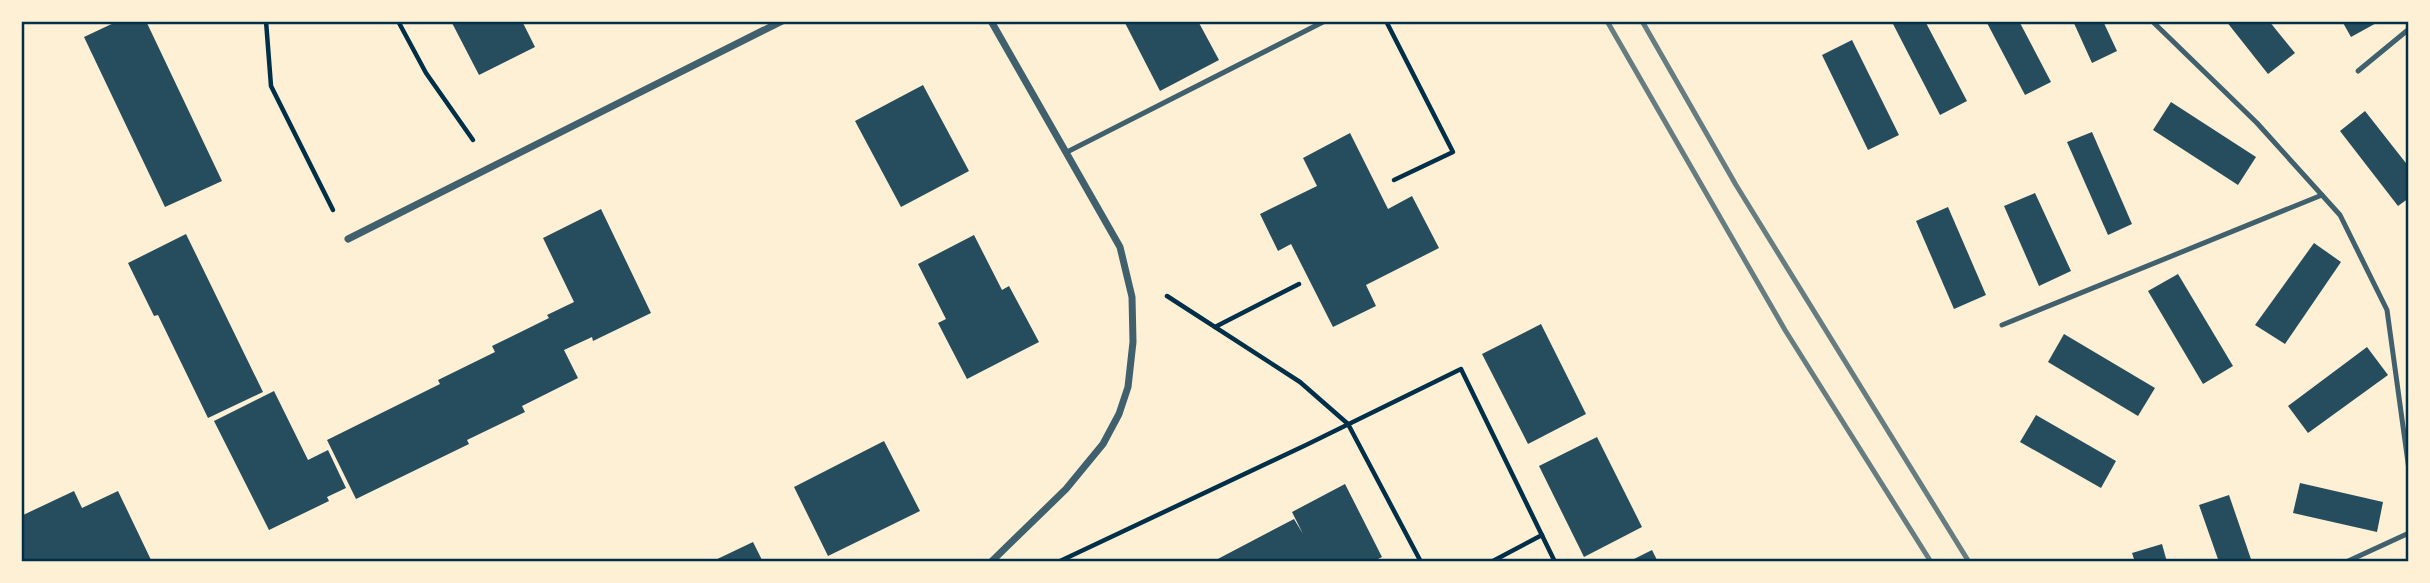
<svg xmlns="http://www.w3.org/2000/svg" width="2430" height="583" font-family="Commissioner,sans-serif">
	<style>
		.building { fill: #264d5e }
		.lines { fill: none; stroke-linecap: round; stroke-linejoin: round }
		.path { stroke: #003049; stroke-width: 4.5 }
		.service { stroke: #3f606c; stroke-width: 5 }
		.minor { stroke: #3f606c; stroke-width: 7 }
		.rail { stroke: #657d81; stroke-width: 5 }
		.neatline { fill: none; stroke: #003049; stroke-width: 2.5 }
	</style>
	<rect width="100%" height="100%" fill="#fdf0d5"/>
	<g class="building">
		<polygon points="118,21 146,21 222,181 165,207 84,37"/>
		<polygon points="451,21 522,21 535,47 479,75"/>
		<polygon points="1124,21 1198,21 1219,60 1160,91"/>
		<polygon points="1894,21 1925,21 1967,101 1940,115 1892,22"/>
		<polygon points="1986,21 2019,21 2051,82 2025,95"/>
		<polygon points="2073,21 2103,21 2117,51 2092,63"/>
		<polygon points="2226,21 2269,21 2295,53 2268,74"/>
		<polygon points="2342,21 2380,21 2351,37"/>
		<polygon points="1852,40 1899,135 1868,150 1822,55"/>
		<polygon points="923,85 969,171 901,207 855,121"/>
		<polygon points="2171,102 2256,157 2238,185 2153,130"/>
		<polygon points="2365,111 2409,167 2409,198 2398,206 2340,131"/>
		<polygon points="2092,132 2132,224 2108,235 2067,142"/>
		<polygon points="1350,133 1388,209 1412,196 1439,248 1366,285 1376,306 1333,327 1291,244 1278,251 1260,214 1317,186 1303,158"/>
		<polygon points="2035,193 2071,271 2039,286 2004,206"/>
		<polygon points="1948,207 1986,295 1954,309 1916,221"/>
		<polygon points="601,209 651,313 593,341 592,337 564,350 578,378 522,406 525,412 467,440 469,444 356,499 327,440 440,384 438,380 495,352 492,346 549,318 547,315 574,302 543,238"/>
		<polygon points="186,234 263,392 208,418 158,315 154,316 128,263"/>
		<polygon points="974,235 1002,290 1009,286 1039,342 967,379 938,323 946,319 918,264"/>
		<polygon points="2314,243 2341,262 2285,344 2255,325"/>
		<polygon points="2178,274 2233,366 2203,384 2148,291"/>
		<polygon points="1541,324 1586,414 1528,444 1482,354"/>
		<polygon points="2064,334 2155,388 2138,416 2048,362"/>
		<polygon points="2367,347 2388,375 2308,433 2288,406"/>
		<polygon points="274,391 308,460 328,450 346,488 327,497 329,501 269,530 214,421"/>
		<polygon points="2036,415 2116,461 2101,488 2020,442"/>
		<polygon points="1597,437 1642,527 1584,557 1539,466"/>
		<polygon points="884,441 920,511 828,556 794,487"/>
		<polygon points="2300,483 2383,502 2377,532 2293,513"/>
		<polygon points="1345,484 1382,557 1372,562 1212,562 1294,519 1303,534 1292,512"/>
		<polygon points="74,491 82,508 118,491 152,562 21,562 21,536 23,535 21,530 21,516"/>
		<polygon points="2229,495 2252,562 2219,562 2199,505"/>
		<polygon points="753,542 763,562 711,562"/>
		<polygon points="2162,544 2167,562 2135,562 2132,553"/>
		<polygon points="1652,550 1658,562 1628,562"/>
	</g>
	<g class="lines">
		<g class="path">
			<polyline points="266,21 271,86 333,210"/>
			<polyline points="398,21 426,73 473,140"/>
			<polyline points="1386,21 1453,152 1394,180"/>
			<polyline points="1167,296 1300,382 1348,424 1421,562"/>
			<polyline points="1215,327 1299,284"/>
			<polyline points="1058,562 1306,445 1461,369 1555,562"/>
			<polyline points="1491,562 1542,535"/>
		</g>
		<g class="service">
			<polyline points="2152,21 2257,123 2340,215 2387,310 2409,470"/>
			<polyline points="2358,71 2409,29"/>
			<polyline points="1067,152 1325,21"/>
			<polyline points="2002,325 2322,195"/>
			<polyline points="2346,562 2409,533"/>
		</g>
		<g class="minor">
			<polyline points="348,239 782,21"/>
			<polyline points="991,562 1066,489 1103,444 1119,414 1128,387 1133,342 1132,297 1120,247 991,21"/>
		</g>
		<g class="rail">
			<polyline points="1607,21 1785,330 1931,562"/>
			<polyline points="1642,21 1736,185 1969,562"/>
		</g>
	</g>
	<rect width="2430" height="583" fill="none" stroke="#fdf0d5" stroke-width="46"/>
	<rect x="23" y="23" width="2384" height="537" class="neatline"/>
</svg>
